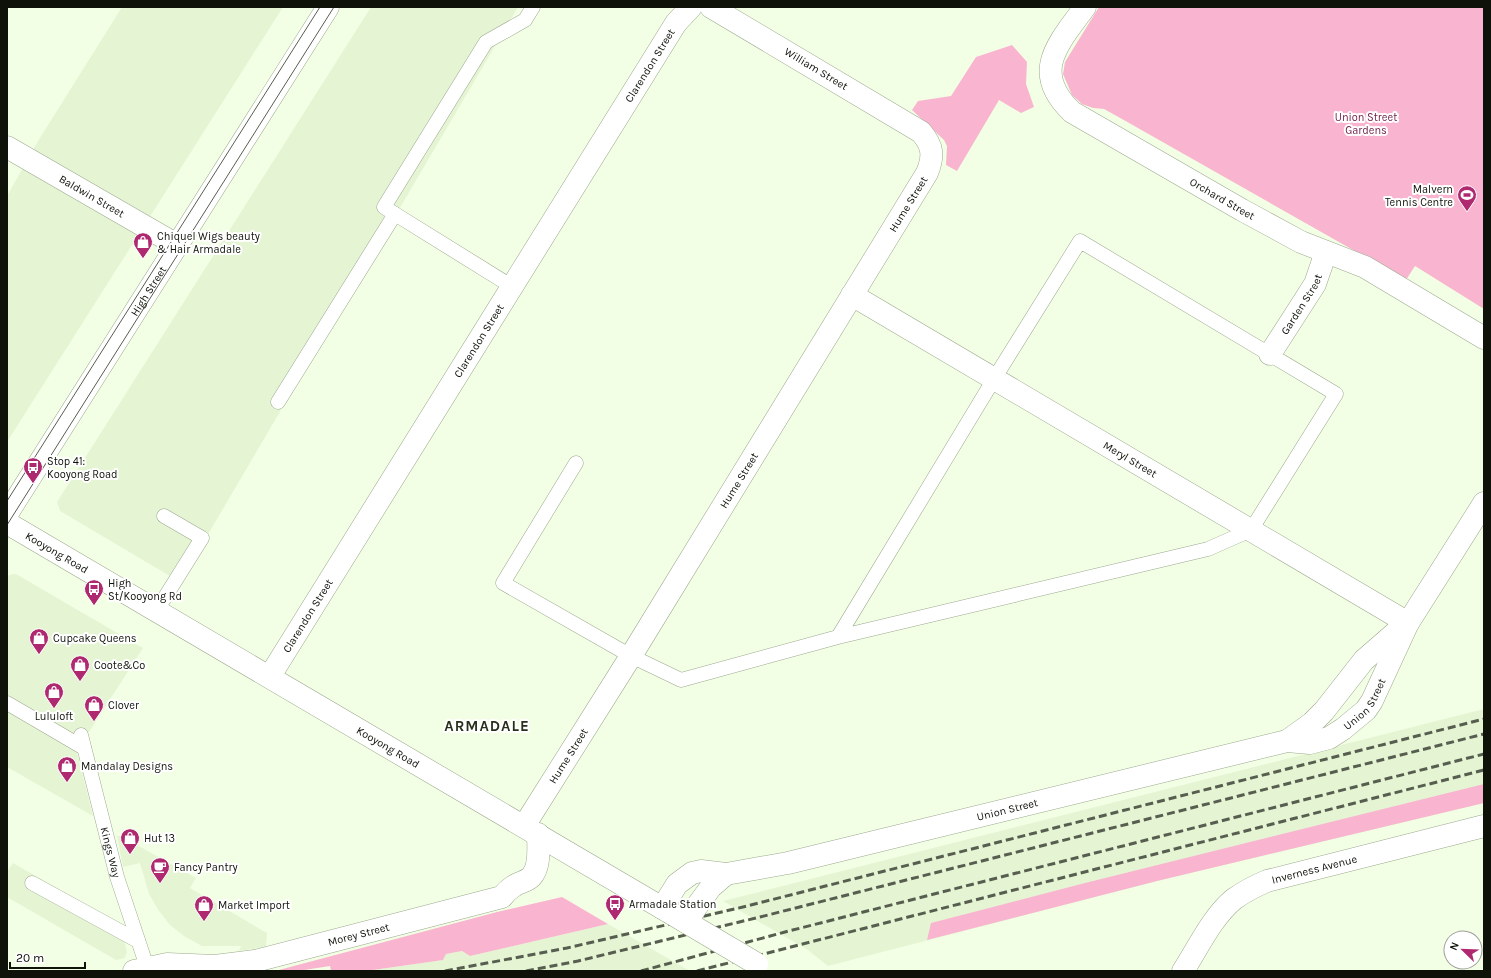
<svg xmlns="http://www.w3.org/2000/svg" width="1491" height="978" font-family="Karla,sans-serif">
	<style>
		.built { fill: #e5f5d3 }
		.green { fill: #f9b5d0 }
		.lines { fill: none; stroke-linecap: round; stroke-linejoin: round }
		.service-casing { stroke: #9da890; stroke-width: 15 }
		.minor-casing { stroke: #9da890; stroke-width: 23 }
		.tertiary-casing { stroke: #9da890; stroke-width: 23 }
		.primary-casing { stroke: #9da890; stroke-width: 23 }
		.service { stroke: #fff; stroke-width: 14 }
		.minor { stroke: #fff; stroke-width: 22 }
		.tertiary { stroke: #fff; stroke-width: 22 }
		.primary { stroke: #fff; stroke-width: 22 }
		.tram { stroke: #575e4f; stroke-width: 1 }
		.rail { stroke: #575e4f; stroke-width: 3; stroke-dasharray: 8 4; stroke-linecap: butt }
		.minor-bridge-casing { stroke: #9da890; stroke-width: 23; stroke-linecap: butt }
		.tertiary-bridge-casing { stroke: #9da890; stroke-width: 23; stroke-linecap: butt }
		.minor-bridge { stroke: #fff; stroke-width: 22 }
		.tertiary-bridge { stroke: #fff; stroke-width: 22 }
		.labels { text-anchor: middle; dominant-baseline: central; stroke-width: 4; stroke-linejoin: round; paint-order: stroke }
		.street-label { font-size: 11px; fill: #0e1209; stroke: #fff }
		.park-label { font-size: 11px; fill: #6d1d46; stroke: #fff }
		.poi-label { font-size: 11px; fill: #0e1209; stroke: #fff; text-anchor: start }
		.district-label { font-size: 15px; font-weight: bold; letter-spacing: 1px; fill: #262f1a; stroke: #fff }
	</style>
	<rect width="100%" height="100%" fill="#f2ffe4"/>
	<g class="built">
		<polygon points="122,7 283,7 7,442 7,196 38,141"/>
		<polygon points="371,7 518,7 180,582 60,511 57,502"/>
		<polygon points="16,574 143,648 89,732 73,737 93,816 7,767 7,579 9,575"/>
		<polygon points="1484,709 1484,803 1157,881 828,966 808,950 723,901"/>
		<polygon points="117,836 121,836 196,878 190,888 267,933 266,947 239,951 241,946 202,946 184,936 170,925 159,911 149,894 140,863 123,867"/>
		<polygon points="13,863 120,924 127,952 125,958 116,960 7,897 7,872"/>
		<polygon points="608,924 690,971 365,971 443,960 446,954 462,951 470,956"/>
	</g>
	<g class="green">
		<polygon points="1099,7 1484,7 1484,309 1415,266 1406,280 1122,119 1104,109 1093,108 1082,104 1072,95 1063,74 1065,62"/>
		<polygon points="1012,45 1027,62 1026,84 1034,107 1021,113 999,100 957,171 946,165 947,146 944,140 912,110 918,101 951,96 976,57"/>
		<polygon points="1484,784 1484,803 1157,881 927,940 931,923 1081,884"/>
		<polygon points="562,897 608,924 470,956 462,951 446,954 443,960 366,971 331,971 330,966 298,971 275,971 497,912"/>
	</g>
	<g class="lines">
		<g class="service-casing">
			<g id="service">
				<polyline points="395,214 511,286"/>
				<polyline points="278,402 395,214 384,207 486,42 525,20 533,7"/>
				<polyline points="576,463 503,583 631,656 681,680 838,637 1208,549 1251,530 1336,394 1080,241 994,379 838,637"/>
				<polyline points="157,610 202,538 164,516"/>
				<polyline points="7,703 84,748"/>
				<path id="s1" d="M81,735l36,142 30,90"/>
				<polyline points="32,883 138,941"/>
			</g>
		</g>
		<g class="minor-casing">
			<g id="minor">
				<path id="s2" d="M1085,7c-27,37 -55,65 -13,105l170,98 59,32 64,25 119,71"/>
				<path id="s3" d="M7,147l170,98"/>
				<path id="s4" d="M852,295l556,328"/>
				<path id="s5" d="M1270,354l45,-70 11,-32"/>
				<path id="s6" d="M270,676l406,-653 15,-16"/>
				<polyline points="1287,741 1312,723 1324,711 1364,660 1402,627"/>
				<path id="s7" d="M524,826l107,-170 296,-483c7,-17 6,-27 -6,-41l-210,-125"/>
				<polyline points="697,906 711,887 726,874"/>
				<path id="s8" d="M662,908l15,-24 15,-11 9,-2 25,3 62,-11 499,-122 23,2 19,-5 14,-9 23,-19 6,-9 36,-78 76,-120"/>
				<path id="s9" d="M134,971l33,-7 48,2 40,-5 247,-64c3,-4 7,-8 12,-11 5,-4 12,-4 17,-9 10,-10 7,-30 7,-43"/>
				<path id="s10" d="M1183,971c15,-23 29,-54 51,-72 10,-7 21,-13 33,-18l217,-55"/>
			</g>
		</g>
		<g class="tertiary-casing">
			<g id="tertiary">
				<path id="s11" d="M7,523l662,389"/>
			</g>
		</g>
		<g class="primary-casing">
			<g id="primary">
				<path id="s12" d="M7,514l321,-507"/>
			</g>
		</g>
		<use href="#service" class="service"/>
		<use href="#minor" class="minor"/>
		<use href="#tertiary" class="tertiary"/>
		<use href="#primary" class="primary"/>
		<g class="tram">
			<polyline points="7,501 320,7"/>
			<polyline points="7,525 334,7"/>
		</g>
		<g class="rail">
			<polyline points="445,971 567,948 743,907 1484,719"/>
			<polyline points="526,971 578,961 760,917 1484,734"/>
			<polyline points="641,971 785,932 1484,754"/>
			<polyline points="697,971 1484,770"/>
		</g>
		<g class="minor-bridge-casing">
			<polyline id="minor-bridge" points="686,922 697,906"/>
		</g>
		<g class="tertiary-bridge-casing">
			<polyline id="tertiary-bridge" points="669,912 757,964"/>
		</g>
		<use href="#minor-bridge" class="minor-bridge"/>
		<use href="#tertiary-bridge" class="tertiary-bridge"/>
	</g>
	<defs>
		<g id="stadium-pin" transform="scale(1)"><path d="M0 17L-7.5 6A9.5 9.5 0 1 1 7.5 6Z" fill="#af2970" stroke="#fff"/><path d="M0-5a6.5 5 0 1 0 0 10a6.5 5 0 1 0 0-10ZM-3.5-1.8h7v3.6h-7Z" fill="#fff"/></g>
		<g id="shop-pin" transform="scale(1)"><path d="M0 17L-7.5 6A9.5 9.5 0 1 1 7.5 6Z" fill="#af2970" stroke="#fff"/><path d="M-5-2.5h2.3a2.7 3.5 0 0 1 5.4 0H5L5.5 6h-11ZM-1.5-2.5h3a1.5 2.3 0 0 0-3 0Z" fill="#fff"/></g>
		<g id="bus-pin" transform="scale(1)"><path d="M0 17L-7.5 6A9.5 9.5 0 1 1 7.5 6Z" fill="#af2970" stroke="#fff"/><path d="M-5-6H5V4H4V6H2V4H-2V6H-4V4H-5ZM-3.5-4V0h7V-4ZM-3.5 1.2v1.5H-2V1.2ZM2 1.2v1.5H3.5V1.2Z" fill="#fff"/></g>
		<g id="cafe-pin" transform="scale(1)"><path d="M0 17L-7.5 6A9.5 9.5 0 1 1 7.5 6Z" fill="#af2970" stroke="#fff"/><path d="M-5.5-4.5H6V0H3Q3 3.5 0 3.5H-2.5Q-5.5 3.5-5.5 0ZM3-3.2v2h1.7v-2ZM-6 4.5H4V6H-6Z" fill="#fff"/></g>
	</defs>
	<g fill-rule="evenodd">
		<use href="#stadium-pin" x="1467" y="195"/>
		<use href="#shop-pin" x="143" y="242"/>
		<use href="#bus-pin" x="33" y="467"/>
		<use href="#bus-pin" x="94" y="589"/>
		<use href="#shop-pin" x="39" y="638"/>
		<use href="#shop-pin" x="80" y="665"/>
		<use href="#shop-pin" x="54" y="692"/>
		<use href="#shop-pin" x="94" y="705"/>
		<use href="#shop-pin" x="67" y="766"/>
		<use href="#shop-pin" x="130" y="838"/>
		<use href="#cafe-pin" x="160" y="867"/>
		<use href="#bus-pin" x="615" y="904"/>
		<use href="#shop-pin" x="204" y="905"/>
	</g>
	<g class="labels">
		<g class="street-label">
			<text stroke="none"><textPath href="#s6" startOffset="719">Clarendon Street</textPath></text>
			<text transform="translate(816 69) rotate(31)">William Street</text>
			<text stroke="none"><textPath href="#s3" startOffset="98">Baldwin Street</textPath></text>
			<text stroke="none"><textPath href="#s2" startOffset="295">Orchard Street</textPath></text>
			<text stroke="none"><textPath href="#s7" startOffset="731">Hume Street</textPath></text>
			<text stroke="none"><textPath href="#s12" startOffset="264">High Street</textPath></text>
			<text stroke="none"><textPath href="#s5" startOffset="59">Garden Street</textPath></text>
			<text stroke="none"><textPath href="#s6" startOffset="395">Clarendon Street</textPath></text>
			<text stroke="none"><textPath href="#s4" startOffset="323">Meryl Street</textPath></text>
			<text stroke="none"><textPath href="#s7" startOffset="407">Hume Street</textPath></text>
			<text stroke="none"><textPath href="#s11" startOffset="58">Kooyong Road</textPath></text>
			<text stroke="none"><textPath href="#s6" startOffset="71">Clarendon Street</textPath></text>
			<text stroke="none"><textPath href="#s8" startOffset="751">Union Street</textPath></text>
			<text stroke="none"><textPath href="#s11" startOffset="442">Kooyong Road</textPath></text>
			<text stroke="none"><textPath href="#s7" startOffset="83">Hume Street</textPath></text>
			<text stroke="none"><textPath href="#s8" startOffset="370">Union Street</textPath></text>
			<text stroke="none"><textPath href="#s1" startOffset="121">Kings Way</textPath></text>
			<text stroke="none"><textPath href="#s10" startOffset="175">Inverness Avenue</textPath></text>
			<text stroke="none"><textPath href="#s9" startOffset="229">Morey Street</textPath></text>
		</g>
		<g class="park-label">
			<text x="1366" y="117">Union Street<tspan x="1366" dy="13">Gardens</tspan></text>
		</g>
		<g class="poi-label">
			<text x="1453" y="189" text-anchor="end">Malvern<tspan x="1453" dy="13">Tennis Centre</tspan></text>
			<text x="157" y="236">Chiquel Wigs beauty<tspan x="157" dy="13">&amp; Hair Armadale</tspan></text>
			<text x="47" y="461">Stop 41:<tspan x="47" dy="13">Kooyong Road</tspan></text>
			<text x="108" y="583">High<tspan x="108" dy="13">St/Kooyong Rd</tspan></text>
			<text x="53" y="638">Cupcake Queens</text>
			<text x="94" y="665">Coote&amp;Co</text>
			<text x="108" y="705">Clover</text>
			<text x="54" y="716" text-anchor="middle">Lululoft</text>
			<text x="81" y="766">Mandalay Designs</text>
			<text x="144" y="838">Hut 13</text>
			<text x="174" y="867">Fancy Pantry</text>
			<text x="629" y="904">Armadale Station</text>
			<text x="218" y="905">Market Import</text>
		</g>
		<g class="district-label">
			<text x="487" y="726">ARMADALE</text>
		</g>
	</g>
	<rect width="1491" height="978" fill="none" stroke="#0e1209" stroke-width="16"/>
	<g transform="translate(1463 950) rotate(293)"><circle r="19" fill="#ffffff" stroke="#9fa09d"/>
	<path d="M0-3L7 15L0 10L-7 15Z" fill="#af2970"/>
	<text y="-6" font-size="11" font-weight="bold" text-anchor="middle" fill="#0e1209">N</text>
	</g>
	<path d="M10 962v6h75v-6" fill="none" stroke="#0e1209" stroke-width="2"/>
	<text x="16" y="962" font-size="12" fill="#0e1209" stroke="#ffffff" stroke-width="3" paint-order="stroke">20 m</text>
</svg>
